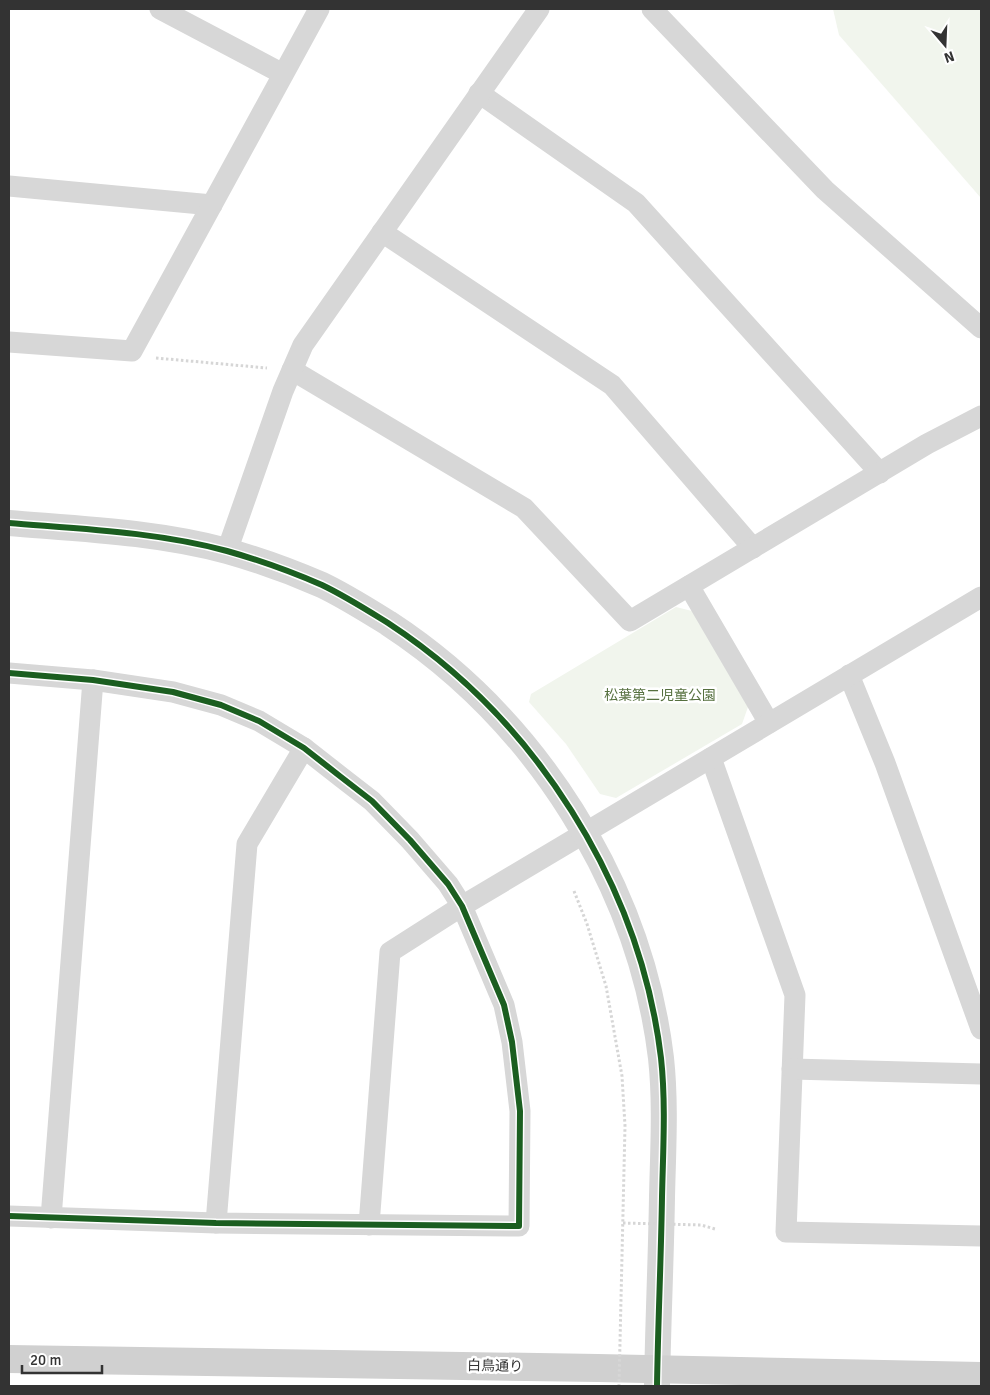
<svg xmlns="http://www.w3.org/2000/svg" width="990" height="1395" font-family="Signika,'Noto Sans JP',sans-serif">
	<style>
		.green { fill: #f1f5ed }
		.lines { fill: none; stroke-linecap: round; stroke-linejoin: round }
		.path { stroke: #d6d6d6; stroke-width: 3; stroke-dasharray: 2.5 2.5; stroke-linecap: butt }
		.minor { stroke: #d7d7d7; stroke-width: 21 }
		.tertiary { stroke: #d7d7d7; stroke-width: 26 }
		.secondary { stroke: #d0d0d0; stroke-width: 28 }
		.path-bridge { stroke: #d6d6d6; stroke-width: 3; stroke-dasharray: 2.5 2.5; stroke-linecap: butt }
		.cycleway-casing { stroke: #fff; stroke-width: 9 }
		.cycleway { stroke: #1b5e20; stroke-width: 6 }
		.labels { text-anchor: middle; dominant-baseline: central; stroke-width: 5; stroke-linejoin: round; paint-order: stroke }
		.park-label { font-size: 14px; fill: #56703f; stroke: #fff }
		.street-label { font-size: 14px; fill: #333; stroke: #fff }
	</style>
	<rect width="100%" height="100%" fill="#fff"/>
	<g class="green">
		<polygon points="833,9 981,9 981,198 839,35"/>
		<polygon points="676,607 692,611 748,707 742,724 616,798 600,794 566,744 529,702 531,694"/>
	</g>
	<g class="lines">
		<polyline class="path" points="156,358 267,368"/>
		<g class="minor">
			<polyline points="160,9 283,74"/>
			<polyline points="652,9 825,190 981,328"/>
			<polyline points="479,93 636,203 880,473"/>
			<polyline points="9,186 212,205"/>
			<polyline points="382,232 612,385 753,548"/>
			<polyline points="9,342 132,351 319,9"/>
			<polyline points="292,370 524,508 630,621 927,444 981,416"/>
			<polyline points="227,551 283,391 303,345 539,9"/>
			<polyline points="689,586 769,723"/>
			<polyline points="9,673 93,680 173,692 221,705 259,721 304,748 341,777 372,801 410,840 448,884 462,906 504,1005 512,1042 520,1111 519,1226 216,1223 9,1216"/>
			<polyline points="849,675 885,763 981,1029"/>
			<polyline points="711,758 795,995 786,1232 981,1236"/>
			<polyline points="792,1069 981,1074"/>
			<polyline points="51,1218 93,680"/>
			<polyline points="216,1223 247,844 304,748"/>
			<polyline points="369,1225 390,952 462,906 981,597"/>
		</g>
		<path class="tertiary" d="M9,523c73,6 148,9 218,28 32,9 65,21 95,34 23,11 45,25 66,38 147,96 252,261 273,435 5,46 2,93 1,139 -1,63 -4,126 -5,189"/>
		<polyline class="secondary" points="9,1359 598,1368 981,1376"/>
		<g class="path-bridge">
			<polyline points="574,891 587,924 606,986 622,1076 625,1126 619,1386"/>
			<polyline points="623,1223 701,1225 715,1229"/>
		</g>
		<g class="cycleway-casing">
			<g id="cycleway">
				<path d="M9,523c73,6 148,9 218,28 32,9 65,21 95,34 23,11 45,25 66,38 147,96 252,261 273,435 5,46 2,93 1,139 -1,63 -4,126 -5,189"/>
				<polyline points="9,673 93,680 173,692 221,705 259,721 304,748 341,777 372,801 410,840 448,884 462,906 504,1005 512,1042 520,1111 519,1226 216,1223 9,1216"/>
			</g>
		</g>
		<use href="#cycleway" class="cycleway"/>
	</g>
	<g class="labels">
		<g class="park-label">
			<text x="660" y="695">松葉第二児童公園</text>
		</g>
		<g class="street-label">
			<text transform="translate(495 1366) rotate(1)">白鳥通り</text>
		</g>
	</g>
	<rect width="990" height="1395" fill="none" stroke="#333333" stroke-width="20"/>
	<g transform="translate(945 45) rotate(161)" stroke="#ffffff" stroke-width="4" paint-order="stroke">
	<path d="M0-4L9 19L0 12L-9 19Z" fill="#333333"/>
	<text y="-8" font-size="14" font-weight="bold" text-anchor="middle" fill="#333333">N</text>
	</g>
	<path d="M22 1365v8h80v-8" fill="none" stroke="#333333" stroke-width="2.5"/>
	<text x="30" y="1365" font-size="15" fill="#333333" stroke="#ffffff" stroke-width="4" paint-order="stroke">20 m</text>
</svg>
